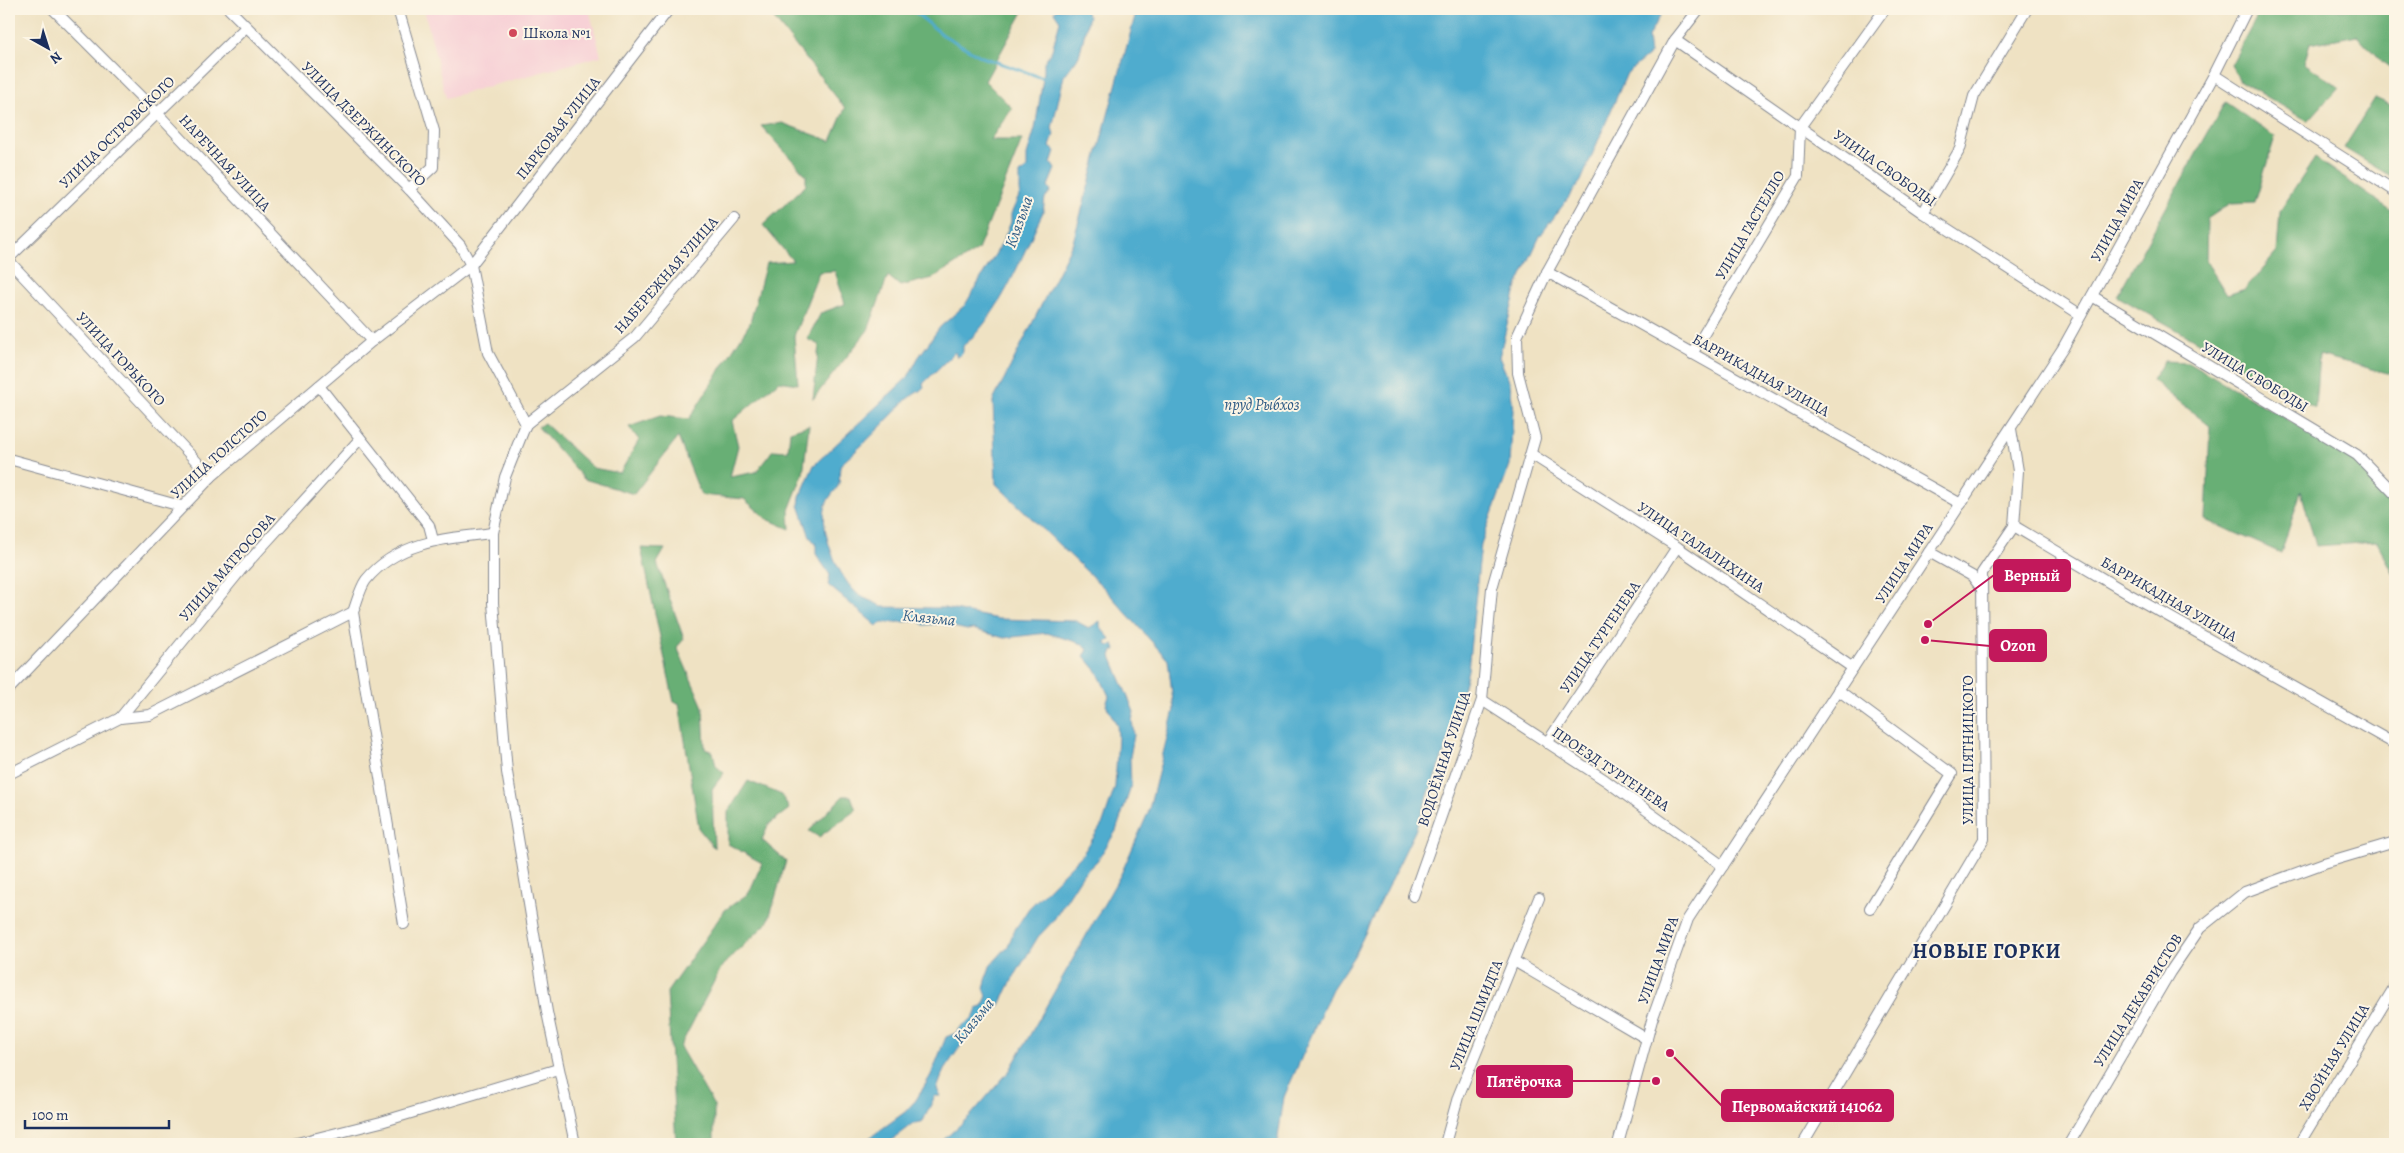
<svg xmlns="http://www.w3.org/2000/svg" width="2404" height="1153" font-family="Alegreya,serif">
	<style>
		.built { fill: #f7cfd5 }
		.forest { fill: #68af74; stroke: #426f69 }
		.water { fill: #50acce; stroke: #366e96 }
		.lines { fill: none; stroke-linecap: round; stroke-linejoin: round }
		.stream { stroke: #50acce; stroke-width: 3 }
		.minor-casing { stroke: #858890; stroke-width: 12 }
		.minor { stroke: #fff; stroke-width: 10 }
		.poi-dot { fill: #d1495b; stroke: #fcf5e5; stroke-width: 2 }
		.labels { text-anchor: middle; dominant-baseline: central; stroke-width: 4; stroke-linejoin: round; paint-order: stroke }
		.poi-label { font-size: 15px; fill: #1b2f5e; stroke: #fcf5e5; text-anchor: start }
		.street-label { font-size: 15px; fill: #1b2f5e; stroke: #fcf5e5 }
		.water-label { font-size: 16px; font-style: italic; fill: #2e5b85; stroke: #fcf5e5 }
		.district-label { font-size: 20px; font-weight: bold; letter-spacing: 1px; fill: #1b2f5e; stroke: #fcf5e5 }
		.leader { fill: none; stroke: #c2185b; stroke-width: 2 }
		.callout-dot { fill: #c2185b; stroke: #fcf5e5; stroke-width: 2 }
		.callout { fill: #c2185b; stroke: #c2185b; stroke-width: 2 }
		.callout-label { font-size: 16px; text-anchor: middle; font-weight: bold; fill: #fff }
	</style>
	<rect width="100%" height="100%" fill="#fcf5e5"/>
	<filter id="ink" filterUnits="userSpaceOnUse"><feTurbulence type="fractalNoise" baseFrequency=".02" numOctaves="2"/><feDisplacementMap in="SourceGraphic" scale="10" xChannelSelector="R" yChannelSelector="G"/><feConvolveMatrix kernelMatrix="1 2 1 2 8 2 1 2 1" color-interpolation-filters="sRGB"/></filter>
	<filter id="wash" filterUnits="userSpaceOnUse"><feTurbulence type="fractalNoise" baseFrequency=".0096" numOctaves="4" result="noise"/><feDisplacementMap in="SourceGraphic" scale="20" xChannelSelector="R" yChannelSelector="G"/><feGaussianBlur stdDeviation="1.12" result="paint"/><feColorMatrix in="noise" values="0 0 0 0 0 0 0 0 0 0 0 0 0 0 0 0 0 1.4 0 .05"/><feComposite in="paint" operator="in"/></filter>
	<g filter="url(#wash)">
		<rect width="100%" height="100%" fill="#efe2c3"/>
		<polygon class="built" points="424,9 589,9 601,56 446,98"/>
		<g class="forest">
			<polygon points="845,9 1027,9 1024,10 985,81 1012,108 990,140 1022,140 978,250 933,278 900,286 888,276 868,330 813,399 819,345 807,339 821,313 845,304 835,271 819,272 794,336 798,384 779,381 732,421 738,446 730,477 756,472 773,450 788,451 790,431 809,425 803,474 789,510 790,529 767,519 744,499 701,495 678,437 634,494 584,479 538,427 544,423 593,468 620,473 639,440 629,427 660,416 689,419 750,323 766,263 793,261 763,225 806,185 806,175 761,126 782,123 831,141 845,108 772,16 844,14"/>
			<polygon points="2261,9 2395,9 2395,71 2381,61 2357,35 2310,44 2304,63 2339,87 2308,121 2240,81 2231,65"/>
			<polygon points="2375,98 2395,107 2395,179 2344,148"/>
			<polygon points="2225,102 2275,137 2255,202 2231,203 2207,219 2206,261 2227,295 2245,289 2277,252 2280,211 2315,158 2395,213 2395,375 2319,355 2315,408 2117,296"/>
			<polygon points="2164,361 2188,362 2358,460 2395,499 2395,576 2377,542 2316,546 2301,491 2281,553 2206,520 2210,426 2152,380"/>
			<polygon points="641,548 665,549 657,563 684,639 677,647 703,707 705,749 713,752 716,766 724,773 712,789 714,848 699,829 679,703 674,702"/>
			<polygon points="748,781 782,795 789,809 768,825 762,840 786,861 768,922 722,966 680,1047 714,1106 714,1144 676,1144 667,992 725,910 749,893 762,863 728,844 728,812"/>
			<polygon points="843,796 851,796 856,810 819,837 809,831"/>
		</g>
		<g class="water">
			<path d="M1056,9h31l-1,4 3,3 -10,40 -15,20 -12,52 2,6 -4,13 5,4 -4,12 4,6 -7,17 3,5 -6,7 -2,14c-22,45 -41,101 -80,134v6l-6,6 -2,-6 -32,32 1,3c-7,7 -13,8 -18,13 -19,20 -41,44 -65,64 -3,7 0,16 -3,22 -3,6 -10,11 -12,19 -8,24 13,75 33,90 7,5 17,7 23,12l62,1 54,11 78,2 13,7 11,-7v5l11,14 -6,2 3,4 6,-1 2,5h-3l-2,6 23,56 -2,8 2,15 -4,22 1,30 -15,44 -19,30 -14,13 -30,47 -15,16 -27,45 -11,23 -38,39 -18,26 -7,19 4,7h-6l-12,25 -10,3 -26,20h-26l44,-32 11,-12 15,-25 15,-38 10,-4 3,-5 13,-9 6,-11 4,-1 5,-11 -3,-8 6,-22 18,-20 6,-15 15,-23 53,-53 21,-32 12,-36 3,-51 -1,-11 -11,-20 3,-9 -12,-25 -13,-15 4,-6 -5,-6 -36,-11 -43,5 -31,-9 -6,1 -26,-6 -17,1 -6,-4 -36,2 -5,3 -49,-41 2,-10 -14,-21v-10l-6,-7 -11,-32 1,-8 14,-32 94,-88 10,-19 22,-31 25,-22 37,-62 9,-21v-8l9,-20v-20l7,-6v-13l8,-26 9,-57v-10l8,-12 8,-29 -6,-9z"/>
			<polygon points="1137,9 1664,9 1648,37 1650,54 1627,73 1581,181 1540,236 1517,286 1499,357 1510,383 1513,410 1510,465 1481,544 1468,670 1454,725 1415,831 1354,956 1332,989 1284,1097 1277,1144 939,1144 971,1115 1010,1070 1121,874 1148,813 1174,710 1168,660 1104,588 996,484 993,401 1073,242"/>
		</g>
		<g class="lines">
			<polyline class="stream" points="911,9 943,35 982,57 1046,79"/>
		</g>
	</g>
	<g filter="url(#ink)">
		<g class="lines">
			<g class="minor-casing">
				<g id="minor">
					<polyline points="53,9 158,114 372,341"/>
					<polyline points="229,9 409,189 460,245 471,265 488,353 526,424"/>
					<polyline points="398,9 434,131 433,167 409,189"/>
					<polyline points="1675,40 1923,213 2081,315"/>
					<polyline points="2214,75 2395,191"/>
					<polyline points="1923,213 1960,149 1974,96 2027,9"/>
					<polyline points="9,258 246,27"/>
					<polyline points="9,261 211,477"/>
					<polyline points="1547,272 1961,504"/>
					<polyline points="2092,296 2357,455 2395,494"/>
					<polyline points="1692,354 1798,176 1800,127 1885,9"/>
					<polyline points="319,386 429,525 433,540"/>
					<polyline points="526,424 505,477 493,533 493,603 507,772 547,1012 575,1144"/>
					<polyline points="526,424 635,337 734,219"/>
					<polyline points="1531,454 1677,547 1853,668"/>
					<polyline points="9,459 181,506"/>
					<polyline points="2014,526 2127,593 2395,744"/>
					<polyline points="1929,552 1972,576 1982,589"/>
					<polyline points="9,689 211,477 372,341 471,265 669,9"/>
					<polyline points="1838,690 1952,774 1870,908"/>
					<polyline points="1482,700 1605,780 1723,866"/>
					<polyline points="120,718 240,571 359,440"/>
					<polyline points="1547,743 1677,547"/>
					<polyline points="9,774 120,718 150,715 353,612"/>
					<polyline points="1413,896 1482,700 1492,588 1535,438 1518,373 1517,337 1547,272 1675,40 1699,9"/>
					<path d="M404,924l-51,-312c4,-10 7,-24 13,-32 32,-39 81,-42 127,-47"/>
					<polyline points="1514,961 1647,1039"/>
					<polyline points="293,1144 381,1122 558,1069"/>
					<polyline points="1445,1144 1458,1097 1539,898"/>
					<polyline points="1618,1144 1652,1020 1688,919 2063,348 2214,75 2247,9"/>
					<polyline points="1803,1144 1984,839 1982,573 2014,526 2018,471 2011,429"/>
					<polyline points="2069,1144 2170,972 2200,928 2245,892 2324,863 2395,842"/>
					<polyline points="2299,1144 2395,986"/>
				</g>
			</g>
			<use href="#minor" class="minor"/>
		</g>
	</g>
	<circle class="poi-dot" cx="513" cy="33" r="5"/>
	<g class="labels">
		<g class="poi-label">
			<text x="523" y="33">Школа №1</text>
		</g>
		<g class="street-label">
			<text transform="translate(364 124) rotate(45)">УЛИЦА ДЗЕРЖИНСКОГО</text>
			<text transform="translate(558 128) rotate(-52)">ПАРКОВАЯ УЛИЦА</text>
			<text transform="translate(117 132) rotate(-44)">УЛИЦА ОСТРОВСКОГО</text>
			<text transform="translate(225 163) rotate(47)">НАРЕЧНАЯ УЛИЦА</text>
			<text transform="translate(1885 168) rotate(35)">УЛИЦА СВОБОДЫ</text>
			<text transform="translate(2117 220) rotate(-61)">УЛИЦА МИРА</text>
			<text transform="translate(1750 225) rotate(-60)">УЛИЦА ГАСТЕЛЛО</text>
			<text transform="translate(666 275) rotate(-49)">НАБЕРЕЖНАЯ УЛИЦА</text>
			<text transform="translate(121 359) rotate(47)">УЛИЦА ГОРЬКОГО</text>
			<text transform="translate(1761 375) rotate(29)">БАРРИКАДНАЯ УЛИЦА</text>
			<text transform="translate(2255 377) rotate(31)">УЛИЦА СВОБОДЫ</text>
			<text transform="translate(219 454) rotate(-42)">УЛИЦА ТОЛСТОГО</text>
			<text transform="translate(1701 547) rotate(34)">УЛИЦА ТАЛАЛИХИНА</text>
			<text transform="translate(1904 563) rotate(-57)">УЛИЦА МИРА</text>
			<text transform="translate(227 567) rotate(-49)">УЛИЦА МАТРОСОВА</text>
			<text transform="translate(2169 599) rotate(30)">БАРРИКАДНАЯ УЛИЦА</text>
			<text transform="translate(1600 637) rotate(-56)">УЛИЦА ТУРГЕНЕВА</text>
			<text transform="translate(1968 750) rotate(-90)">УЛИЦА ПЯТНИЦКОГО</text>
			<text transform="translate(1444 759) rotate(-72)">ВОДОЁМНАЯ УЛИЦА</text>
			<text transform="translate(1611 769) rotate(34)">ПРОЕЗД ТУРГЕНЕВА</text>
			<text transform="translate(1658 960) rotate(-70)">УЛИЦА МИРА</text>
			<text transform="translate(2138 1000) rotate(-58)">УЛИЦА ДЕКАБРИСТОВ</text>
			<text transform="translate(1476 1015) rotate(-68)">УЛИЦА ШМИДТА</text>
			<text transform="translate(2334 1057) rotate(-59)">ХВОЙНАЯ УЛИЦА</text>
		</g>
		<g class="water-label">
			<text transform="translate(1019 222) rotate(-70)">Клязьма</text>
			<text x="1262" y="405">пруд Рыбхоз</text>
			<text transform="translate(929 618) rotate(6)">Клязьма</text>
			<text transform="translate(974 1021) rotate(-50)">Клязьма</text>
		</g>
		<g class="district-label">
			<text x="1987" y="951">НОВЫЕ ГОРКИ</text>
		</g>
	</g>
	<path class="leader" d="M1928 624L1994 575M1925 640L1990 646M1656 1081L1572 1081M1670 1053L1722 1106"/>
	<g class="callout-dot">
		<circle cx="1928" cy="624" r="5"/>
		<circle cx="1925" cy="640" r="5"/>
		<circle cx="1656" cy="1081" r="5"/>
		<circle cx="1670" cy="1053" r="5"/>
	</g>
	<g class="callout">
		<rect x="1994" y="560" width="76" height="31" rx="5"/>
		<rect x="1990" y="630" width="56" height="31" rx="5"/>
		<rect x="1477" y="1066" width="95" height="31" rx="5"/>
		<rect x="1722" y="1090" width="171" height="31" rx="5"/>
	</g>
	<g class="callout-label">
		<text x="2032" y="581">Верный</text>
		<text x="2018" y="651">Ozon</text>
		<text x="1524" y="1087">Пятёрочка</text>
		<text x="1807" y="1112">Первомайский 141062</text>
	</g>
	<rect width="2404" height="1153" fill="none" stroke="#fcf5e5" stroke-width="30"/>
	<g transform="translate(48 48) rotate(141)" stroke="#fcf5e5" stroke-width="4" paint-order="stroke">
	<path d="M0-4L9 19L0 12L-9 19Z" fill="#1b2f5e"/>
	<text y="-8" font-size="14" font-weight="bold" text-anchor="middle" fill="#1b2f5e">N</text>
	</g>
	<path d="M25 1120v8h144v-8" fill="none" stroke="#1b2f5e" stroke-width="2.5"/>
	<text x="32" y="1120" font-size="15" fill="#1b2f5e" stroke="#fcf5e5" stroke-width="4" paint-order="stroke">100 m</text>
</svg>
